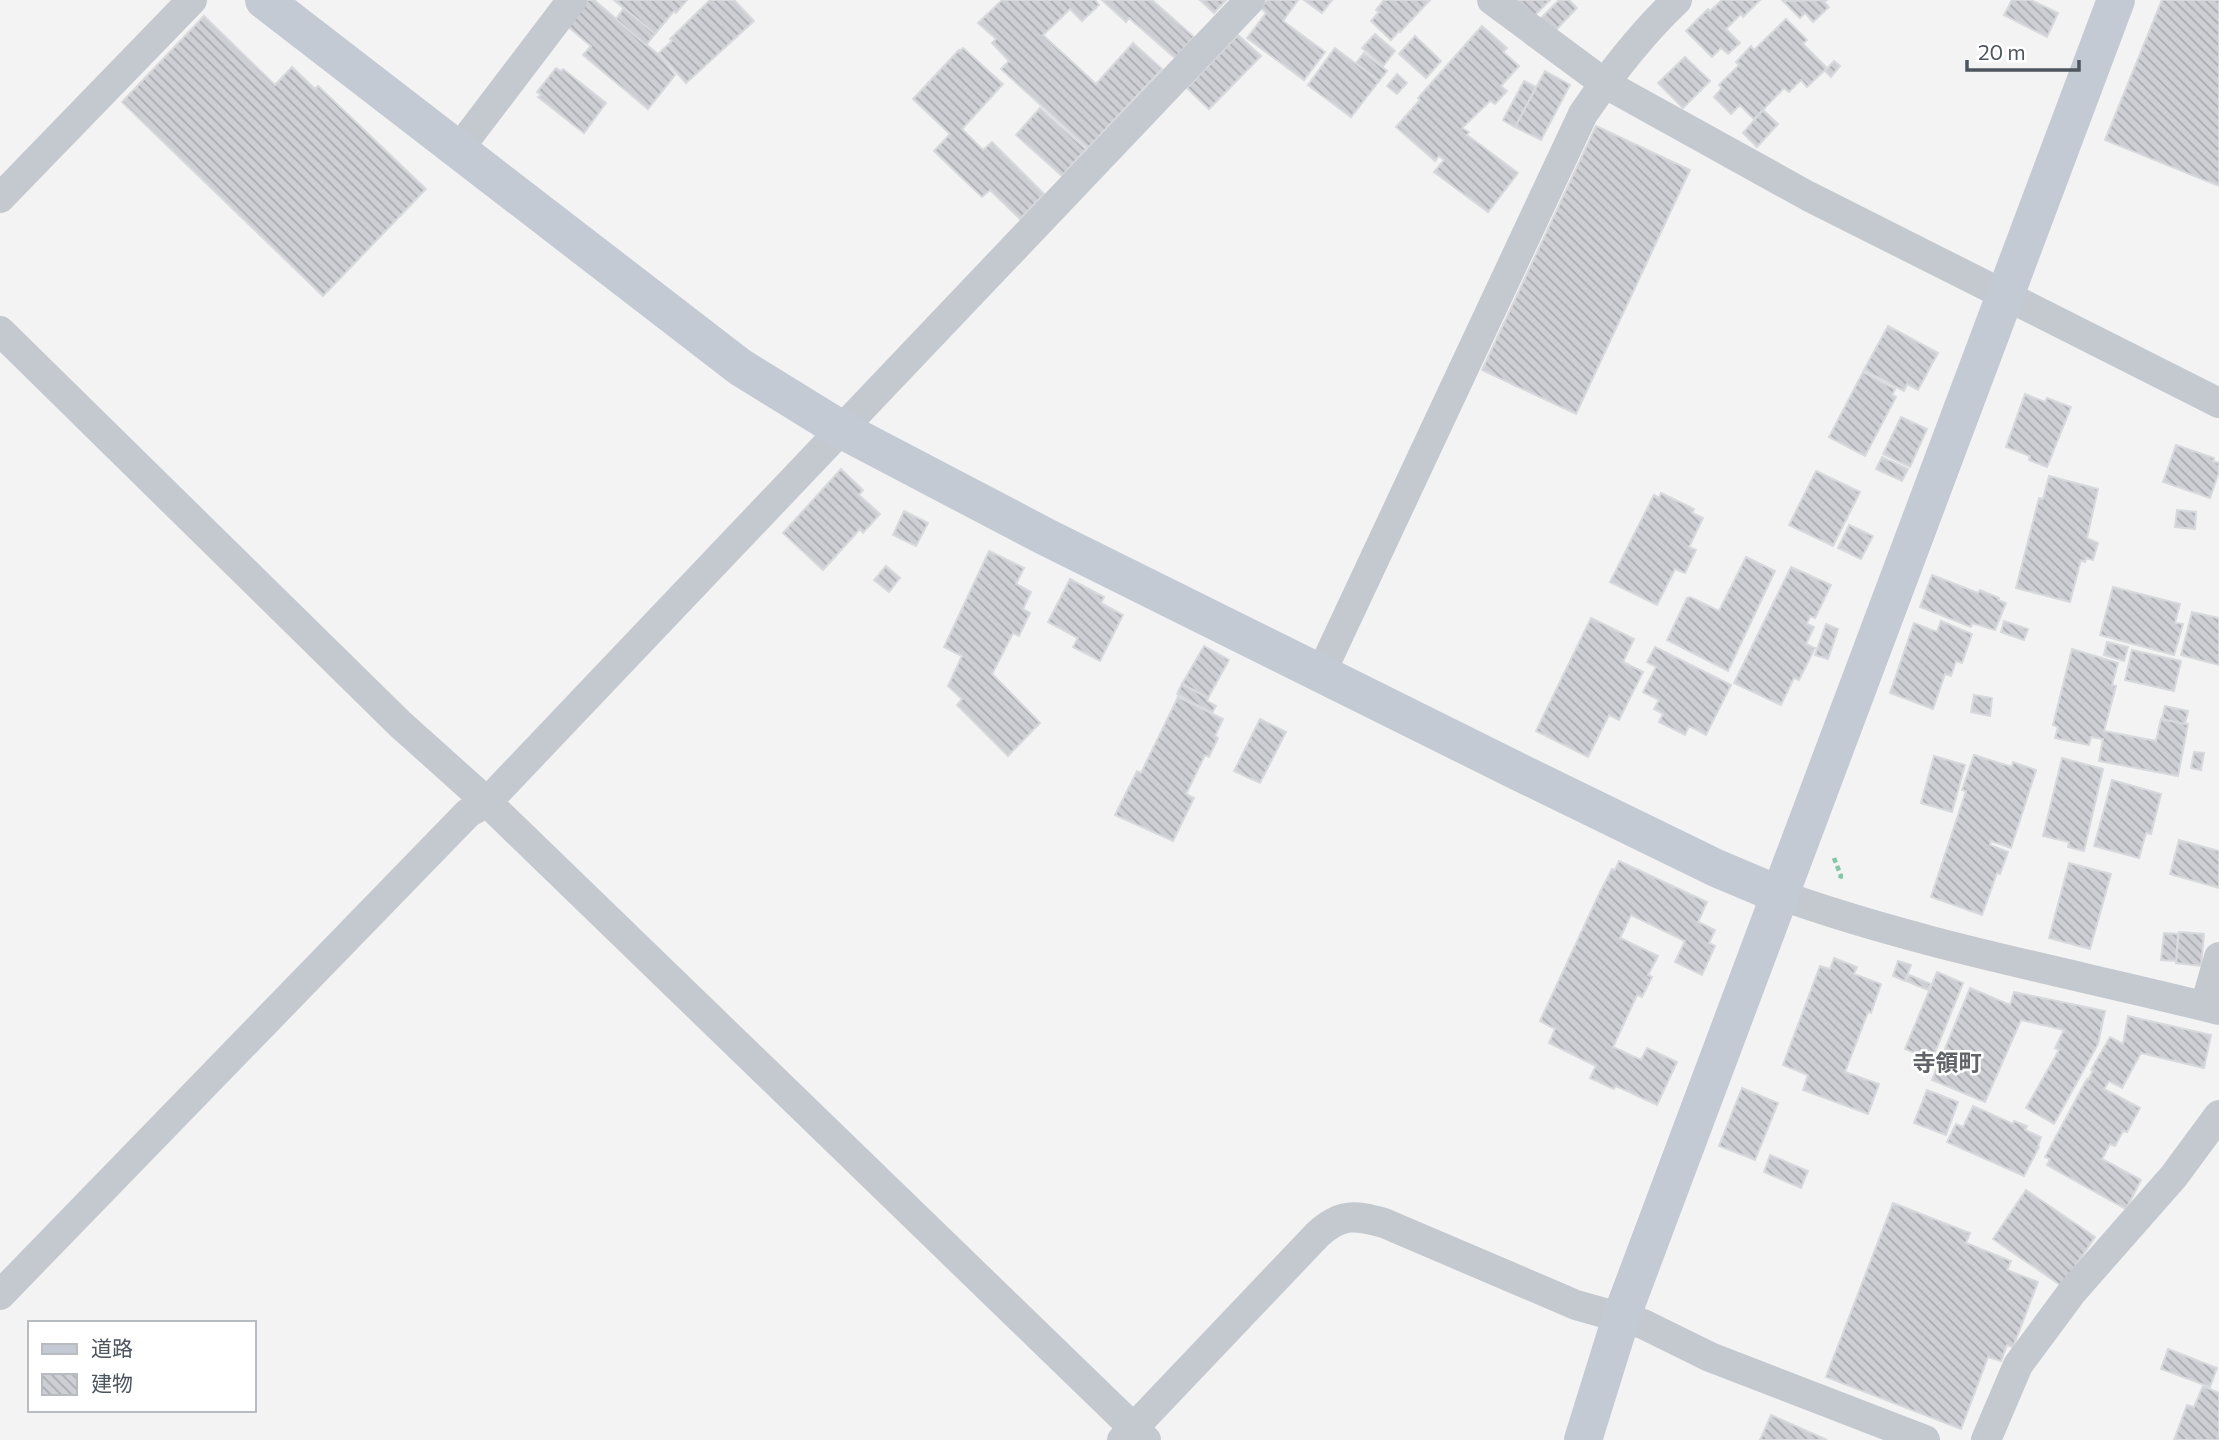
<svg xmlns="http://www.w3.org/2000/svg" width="2219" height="1440" font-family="Commissioner,'Noto Sans JP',sans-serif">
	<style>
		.building { fill: url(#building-back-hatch); stroke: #d8d9dd; stroke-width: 2 }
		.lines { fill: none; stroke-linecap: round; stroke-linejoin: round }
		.path { stroke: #84c5a7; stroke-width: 4.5; stroke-dasharray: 5 3.5; stroke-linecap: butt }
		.street { stroke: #c3c9cf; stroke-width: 30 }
		.secondary { stroke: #c3cad3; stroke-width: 38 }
		.labels { text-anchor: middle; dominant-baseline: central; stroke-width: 5; stroke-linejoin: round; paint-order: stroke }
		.quarter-label { font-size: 23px; font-weight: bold; fill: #606367; stroke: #fff }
	</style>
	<defs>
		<pattern id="building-back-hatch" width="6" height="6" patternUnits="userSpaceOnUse" patternTransform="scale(1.75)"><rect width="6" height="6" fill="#cdcfd4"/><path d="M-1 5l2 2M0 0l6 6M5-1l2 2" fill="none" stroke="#a9abaf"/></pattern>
	</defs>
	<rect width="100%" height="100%" fill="#f4f3f3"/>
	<g class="building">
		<polygon points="584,0 594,0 660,56 675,75 648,109 583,55 591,46 565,24"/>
		<polygon points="614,0 687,0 676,13 674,11 655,34"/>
		<polygon points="710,0 734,0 754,21 686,83 659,53 672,41 670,39"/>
		<polygon points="1002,0 1095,0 1099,5 1082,21 1070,9 1043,35 1096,84 1133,43 1162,69 1088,148 1001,69 1009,61 992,43 996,39 978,23"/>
		<polygon points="1102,0 1152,0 1194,37 1175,58 1129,18 1126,22"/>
		<polygon points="1200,0 1226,0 1214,13"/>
		<polygon points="1267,0 1298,0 1283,21 1325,52 1304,80 1247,38 1266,13 1261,8"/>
		<polygon points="1304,0 1332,0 1322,13"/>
		<polygon points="1384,0 1430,0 1400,32 1399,31 1391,40 1371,21 1379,12 1376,10"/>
		<polygon points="1507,0 1550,0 1529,21"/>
		<polygon points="1559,0 1569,0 1577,8 1552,34 1539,20"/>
		<polygon points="1722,0 1760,0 1743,17 1741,14 1726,29 1740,43 1728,54 1721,48 1712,57 1686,31 1708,9 1710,11"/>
		<polygon points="1827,0 1824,2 1829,7 1813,22 1805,13 1800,18 1783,1"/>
		<polygon points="2012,0 2031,0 2058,13 2047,37 2004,15"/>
		<polygon points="2162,0 2219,0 2219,186 2105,140"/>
		<polygon points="624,8 655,34 646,45 616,19"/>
		<polygon points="204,16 275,85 292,67 315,89 318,86 426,189 323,296 122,102"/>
		<polygon points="1786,19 1807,40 1803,44 1827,68 1807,87 1801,80 1789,92 1784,88 1754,119 1740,105 1731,114 1714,97 1722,88 1719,85 1739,65 1736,62 1751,46 1754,50"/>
		<polygon points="1482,26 1507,48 1503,52 1519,66 1501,86 1507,91 1495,104 1490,101 1462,128 1469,132 1467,135 1518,173 1488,212 1434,172 1444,160 1439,156 1435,161 1396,127 1420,100 1418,98"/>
		<polygon points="1375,34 1395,51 1383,66 1362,48"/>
		<polygon points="1238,35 1261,56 1209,109 1187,88"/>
		<polygon points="1415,36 1441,61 1426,78 1399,54"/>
		<polygon points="963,48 1003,84 962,129 983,150 992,142 1044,194 1020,219 990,190 982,197 934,151 950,134 913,99 959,50 960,51"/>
		<polygon points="1335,48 1379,81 1351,117 1308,85"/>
		<polygon points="1364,53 1387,71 1379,81 1356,63"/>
		<polygon points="1685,57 1710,81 1683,108 1658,83"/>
		<polygon points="1834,61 1840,66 1831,77 1825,71"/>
		<polygon points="556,68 561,71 563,69 606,103 584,133 538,97 541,95 537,92"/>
		<polygon points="1545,71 1570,85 1541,140 1515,127"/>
		<polygon points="1397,74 1407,83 1397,94 1387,86"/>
		<polygon points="1524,81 1536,87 1515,127 1503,120"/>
		<polygon points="1040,108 1086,149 1062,176 1016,135"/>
		<polygon points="1763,110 1778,124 1757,147 1743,133"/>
		<polygon points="1596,126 1690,170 1576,414 1482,370"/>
		<polygon points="1888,326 1938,353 1918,390 1907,384 1904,391 1864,370"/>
		<polygon points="1863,372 1895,389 1892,395 1896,397 1865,456 1829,437"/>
		<polygon points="2025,394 2045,402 2047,398 2071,407 2047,467 2029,460 2030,456 2006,447"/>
		<polygon points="1901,417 1927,429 1910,467 1883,454"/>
		<polygon points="2176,445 2214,458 2213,461 2219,463 2219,472 2210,498 2163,482"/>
		<polygon points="1882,457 1908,469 1902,481 1876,469"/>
		<polygon points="841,469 863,490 859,495 880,514 863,533 860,529 823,570 783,533"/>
		<polygon points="1816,471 1860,492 1833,546 1789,525"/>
		<polygon points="2049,476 2098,489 2087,538 2098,543 2093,560 2086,558 2085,562 2081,560 2070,602 2016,588 2039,498 2043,499"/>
		<polygon points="1661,493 1694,509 1692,513 1703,518 1689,547 1696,550 1685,573 1675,569 1657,605 1610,582 1654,495 1659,498"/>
		<polygon points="2177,510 2196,512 2195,529 2175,527"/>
		<polygon points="904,511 928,523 916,546 893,535"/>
		<polygon points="1849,525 1873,536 1861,559 1838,548"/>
		<polygon points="989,551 1024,568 1016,584 1031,592 1023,609 1030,613 1019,636 1013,633 992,674 1040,723 1008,756 957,705 962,699 948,686 962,656 944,647"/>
		<polygon points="1746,557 1775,571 1728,671 1667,640 1687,598 1690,597 1719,611"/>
		<polygon points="886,566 900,578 889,592 874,580"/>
		<polygon points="1791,567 1831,585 1815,618 1810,616 1807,624 1814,627 1806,644 1815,648 1799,680 1794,678 1781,705 1734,683"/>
		<polygon points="1932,575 1978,593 1980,590 1999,598 1998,600 2006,603 1995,630 1972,623 1971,627 1920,607"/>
		<polygon points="1070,579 1104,597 1101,603 1123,615 1100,661 1073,647 1078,638 1048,622"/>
		<polygon points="2113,587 2180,604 2175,623 2183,624 2174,655 2100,635"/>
		<polygon points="2192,612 2219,618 2219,665 2181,655"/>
		<polygon points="1591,618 1634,639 1623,662 1643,672 1619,720 1609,715 1588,757 1536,731"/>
		<polygon points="1941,621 1972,634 1962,663 1956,661 1951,676 1945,674 1933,709 1890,693 1914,623 1937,632"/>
		<polygon points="2004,621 2028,629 2024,640 2001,632"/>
		<polygon points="1826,624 1838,629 1828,659 1815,655"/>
		<polygon points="2107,642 2128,647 2124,661 2104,655"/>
		<polygon points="1204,646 1229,660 1208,698 1182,684"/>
		<polygon points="1655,647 1731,685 1706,735 1689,726 1685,735 1659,722 1663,714 1654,709 1659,700 1643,692 1656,667 1647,662"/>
		<polygon points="2072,649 2118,663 2112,685 2116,686 2104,731 2156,741 2161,719 2188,724 2178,776 2099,761 2103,739 2091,737 2089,745 2055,738 2058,727 2053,725"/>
		<polygon points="2132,650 2181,661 2174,691 2125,680"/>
		<polygon points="1182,684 1208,698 1207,701 1216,706 1212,713 1177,694"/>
		<polygon points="1974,695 1992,698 1990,716 1971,712"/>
		<polygon points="1178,697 1223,719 1215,736 1218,738 1209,757 1205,755 1186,794 1194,798 1173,841 1115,815 1137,771 1141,773"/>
		<polygon points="2165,706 2188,711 2185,724 2162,719"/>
		<polygon points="1260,719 1286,732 1260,783 1234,771"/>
		<polygon points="2194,752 2204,753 2201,770 2191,768"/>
		<polygon points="1974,755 2012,767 2013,762 2036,770 2011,848 1991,841 1990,845 2008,852 2000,874 1997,873 1982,915 1931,897 1966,791 1962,790"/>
		<polygon points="1934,756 1965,765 1952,812 1921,803"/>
		<polygon points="2062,758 2103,769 2084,851 2068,847 2069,842 2043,836"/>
		<polygon points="2112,780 2161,794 2151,834 2146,833 2139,858 2094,846"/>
		<polygon points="2179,840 2219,851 2219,888 2170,874"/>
		<polygon points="1619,861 1707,902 1698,922 1715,930 1709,943 1715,946 1702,975 1675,962 1685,941 1631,915 1620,938 1658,956 1648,975 1652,977 1642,997 1637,995 1613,1047 1641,1060 1647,1048 1677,1062 1657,1105 1616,1086 1614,1089 1590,1078 1596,1066 1549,1043 1555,1029 1540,1021 1600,892 1612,869 1615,870"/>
		<polygon points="2069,863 2111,874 2090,949 2049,938"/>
		<polygon points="2179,932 2204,934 2201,966 2176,963"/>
		<polygon points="2164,933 2178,934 2176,961 2161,960"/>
		<polygon points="1834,958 1857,967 1854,974 1881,984 1871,1013 1868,1012 1845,1072 1879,1084 1868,1114 1803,1090 1808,1075 1783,1065 1820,966 1830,969"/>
		<polygon points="1898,961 1911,965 1905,981 1893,976"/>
		<polygon points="1937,972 1963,983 1932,1060 1905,1049"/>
		<polygon points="1909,975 1931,984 1928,990 1906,981"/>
		<polygon points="1970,988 2010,1005 2014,992 2105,1011 2098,1044 2054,1124 2026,1108 2059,1050 2055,1048 2064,1030 2021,1020 1985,1102 1932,1080"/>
		<polygon points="2128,1016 2211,1035 2204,1068 2141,1053 2122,1088 2109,1081 2104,1089 2140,1108 2127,1132 2123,1131 2115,1146 2110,1144 2102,1159 2141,1180 2126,1209 2047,1165 2050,1159 2045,1157 2087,1079 2088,1080 2093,1071 2091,1070 2110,1037 2123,1044"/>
		<polygon points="1742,1088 1778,1103 1755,1160 1719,1146"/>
		<polygon points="1927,1090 1958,1102 1946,1135 1914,1123"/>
		<polygon points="1973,1106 2013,1124 2014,1121 2027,1126 2025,1130 2041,1137 2038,1146 2039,1147 2024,1176 1947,1142 1956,1124 1963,1127"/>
		<polygon points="1770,1155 1808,1171 1801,1188 1764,1172"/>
		<polygon points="2026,1190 2095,1237 2062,1286 1993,1239"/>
		<polygon points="1893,1203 1970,1233 1966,1243 2011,1261 2007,1270 2038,1282 2013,1347 2007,1345 2001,1361 1988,1357 1961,1429 1826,1377"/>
		<polygon points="2168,1349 2217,1368 2210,1387 2161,1369"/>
		<polygon points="2203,1386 2219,1393 2219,1440 2174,1440 2187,1405 2194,1407"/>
		<polygon points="1771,1415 1827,1440 1760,1440"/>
	</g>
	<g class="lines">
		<polyline class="path" points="1834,858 1841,876 1840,879"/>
		<g class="street">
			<polyline points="1492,0 1604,83 1808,196 2219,403"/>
			<polyline points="458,150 572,0"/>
			<polyline points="0,198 192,0"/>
			<polyline points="0,331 400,724 487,802 1146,1440"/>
			<path d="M1321,673l262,-559c28,-41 58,-80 94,-114"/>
			<path d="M1780,895c143,51 292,78 439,115"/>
			<polyline points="2205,1006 2219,957"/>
			<polyline points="0,1295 468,813 487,802 1250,0"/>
			<path d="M1122,1440l196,-206c23,-21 37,-19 66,-11l192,82 67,19 67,33 215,83"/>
			<polyline points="1986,1440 2018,1365 2072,1292 2174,1176 2219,1115"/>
		</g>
		<g class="secondary">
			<polyline points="264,0 740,367 842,430 1046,537 1523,774 1716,868 1780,895"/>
			<polyline points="1583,1440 1621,1318 2116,0"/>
		</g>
	</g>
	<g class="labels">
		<g class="quarter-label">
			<text x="1947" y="1062">寺領町</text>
		</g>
	</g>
	<rect x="28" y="1321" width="228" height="91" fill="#ffffff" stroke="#b8bbbf" stroke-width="2"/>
	<rect x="42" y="1344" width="35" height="10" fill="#c3cad3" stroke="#b8bbbf" stroke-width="2"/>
	<text x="91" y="1356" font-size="21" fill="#4d555e">道路</text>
	<rect x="42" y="1374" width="35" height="21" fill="url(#building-back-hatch)" stroke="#b8bbbf" stroke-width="2"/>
	<text x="91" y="1391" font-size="21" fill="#4d555e">建物</text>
	<path d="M1967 60v10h112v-10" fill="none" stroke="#4d555e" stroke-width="3.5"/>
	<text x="1978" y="60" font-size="21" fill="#4d555e" stroke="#ffffff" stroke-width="5" paint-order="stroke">20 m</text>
</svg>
